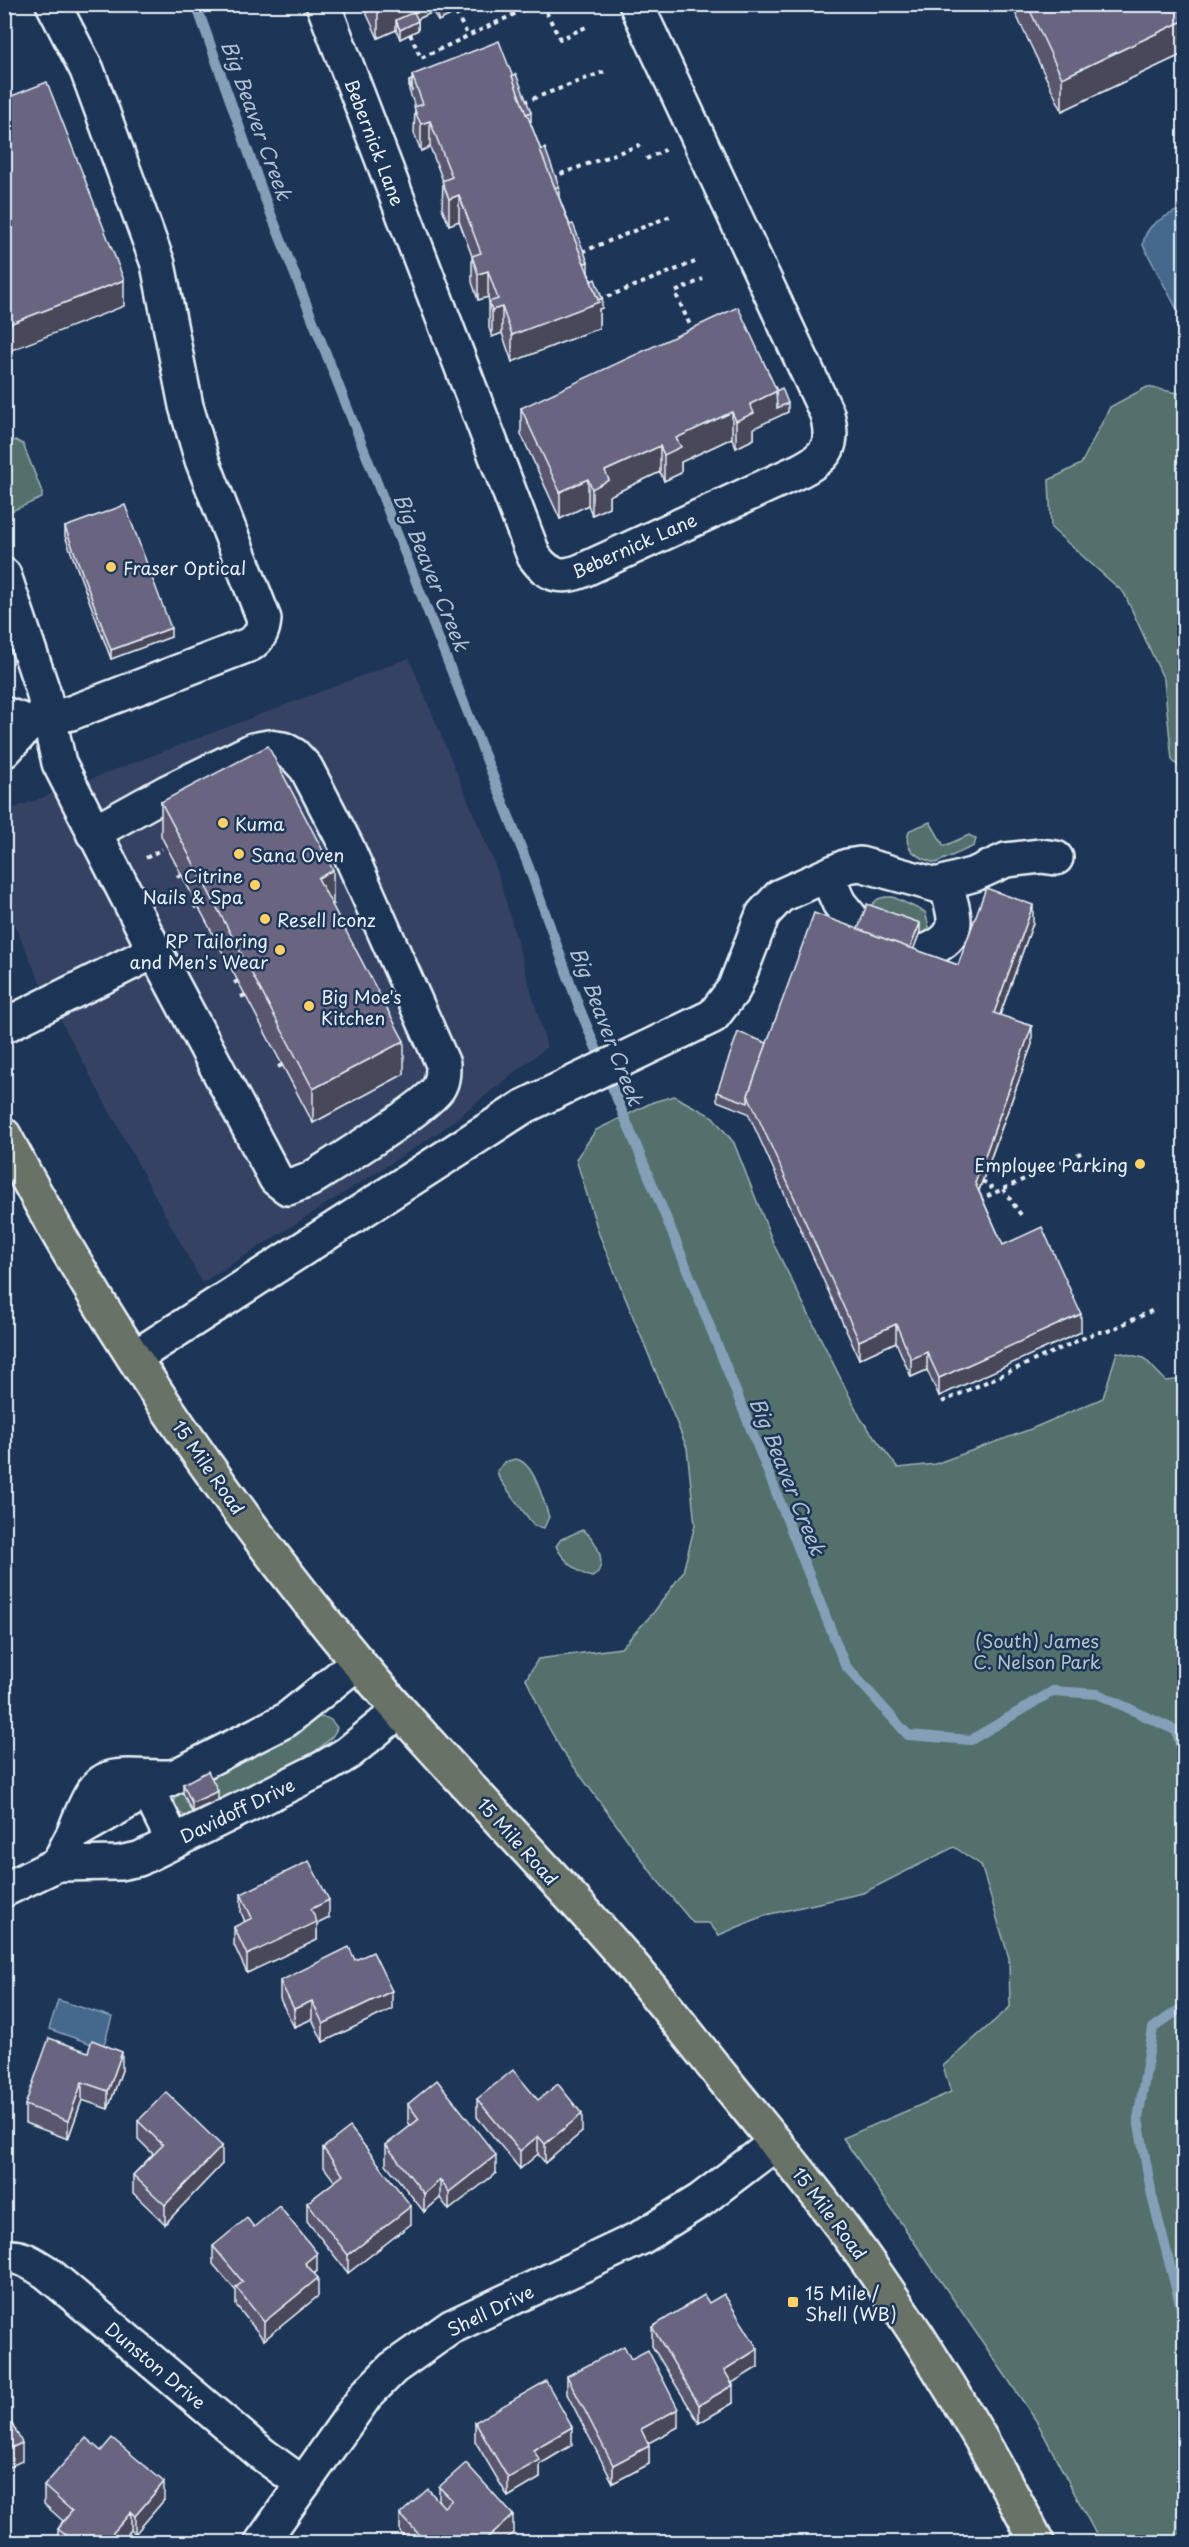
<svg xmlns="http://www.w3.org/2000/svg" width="1189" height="2547" font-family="'Playpen Sans',sans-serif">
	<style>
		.built { fill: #344364 }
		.green { fill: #536f6d; stroke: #9eb0b2; stroke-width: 1.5 }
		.water { fill: #45698d; stroke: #869fb8; stroke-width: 1.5 }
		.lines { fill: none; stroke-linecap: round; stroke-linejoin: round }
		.stream { stroke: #869fb8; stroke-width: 10 }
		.minor-casing { stroke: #e8f1f8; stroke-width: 38 }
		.major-casing { stroke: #e8f1f8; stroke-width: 38 }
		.path { stroke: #e8f1f8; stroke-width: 4; stroke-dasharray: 4.5 4.5; stroke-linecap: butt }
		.minor { stroke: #1d3557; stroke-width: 33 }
		.major { stroke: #697266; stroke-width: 33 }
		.wall { fill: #5a576f; stroke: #e8f1f8; stroke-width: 1.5 }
		.shaded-wall { fill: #4a475a; stroke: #e8f1f8; stroke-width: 1.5 }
		.building { fill: #696581; stroke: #e8f1f8; stroke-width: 1.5 }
		.poi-dot { fill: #ffd166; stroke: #1d3557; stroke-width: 2 }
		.labels { text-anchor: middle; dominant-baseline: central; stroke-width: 5; stroke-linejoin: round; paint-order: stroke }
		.street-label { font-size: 18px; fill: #e8f1f8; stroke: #1d3557 }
		.poi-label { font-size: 18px; fill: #e8f1f8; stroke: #1d3557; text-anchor: start }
		.park-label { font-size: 18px; fill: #b4c4c7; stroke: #1d3557 }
		.water-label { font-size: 20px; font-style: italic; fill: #afc1d3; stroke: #1d3557 }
	</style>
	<rect width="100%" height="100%" fill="#1d3557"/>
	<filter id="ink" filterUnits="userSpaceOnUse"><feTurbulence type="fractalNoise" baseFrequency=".0167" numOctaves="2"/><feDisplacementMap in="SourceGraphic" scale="12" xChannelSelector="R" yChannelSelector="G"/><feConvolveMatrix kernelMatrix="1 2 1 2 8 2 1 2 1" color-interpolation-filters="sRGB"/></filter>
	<g filter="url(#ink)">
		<polygon class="built" points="409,658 497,870 547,1047 438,1133 202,1283 40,982 5,903 4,812"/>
		<g class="green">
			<polygon points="1147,387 1184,394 1184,772 1172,760 1164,680 1124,593 1051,528 1049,480 1081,464 1110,407"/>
			<polygon points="15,440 23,444 42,492 42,498 9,512 5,510 8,446"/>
			<path d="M930,822l14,24 25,-11 7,4 -2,7 -38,17c-16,-4 -36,-14 -26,-33z"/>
			<polygon points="885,897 893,897 925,912 930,930 929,935 918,938 919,932 868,908 878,899"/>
			<polygon points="674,1096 713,1117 734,1143 774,1245 861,1419 898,1468 935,1464 1031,1429 1103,1398 1117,1352 1144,1358 1166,1381 1184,1379 1184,2542 1100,2542 1037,2422 843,2138 951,2092 943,2066 1010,2007 1009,1958 981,1865 954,1847 863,1893 766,1915 719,1935 709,1923 693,1923 657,1880 561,1749 541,1714 542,1713 526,1679 538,1659 621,1648 654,1612 683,1572 695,1525 687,1448 599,1234 576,1159 596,1130 653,1102"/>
			<path d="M515,1459c19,2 28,41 34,58l-5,11 -10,-2 -35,-48 -2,-7 8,-9z"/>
			<path d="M582,1530c15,7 28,38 10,47 -12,-2 -31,-19 -36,-31l5,-7z"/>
			<path d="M319,1717c10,0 13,3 18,11 -7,27 -120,75 -149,89 -12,-4 -16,-12 -12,-24l108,-52z"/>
		</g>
		<g class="water">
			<path d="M1184,207v116l-41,-78c2,-23 23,-28 41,-38z"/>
			<polygon points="58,2000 112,2017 103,2048 49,2029"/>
		</g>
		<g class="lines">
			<g class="stream">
				<polyline points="196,4 265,199 528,865 579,1007 679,1249 845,1665 908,1735 971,1740 1053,1691 1098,1694 1177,1731 1184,1763"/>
				<polyline points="1184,2006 1153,2028 1138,2119 1152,2196 1184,2319"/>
			</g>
			<g class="minor-casing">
				<g id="minor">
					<path d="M323,4l211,552c13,19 26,23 47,15l220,-101c27,-14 34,-25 26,-56l-191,-410"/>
					<path d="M4,575l39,116 16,72 96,188 121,228 12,9 21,-8c22,-14 121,-75 130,-93 4,-7 4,-15 4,-23l-97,-219 -40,-77 -12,-13 -11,-6 -14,-2 -16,3 -86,42 -74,41"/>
					<path d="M4,714l26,9 41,-10 180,-69c9,-7 12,-13 13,-25l-62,-159 -16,-54 -28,-142 -71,-194 -34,-66"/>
					<polyline points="4,751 30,723"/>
					<polyline points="827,876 839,903 861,930"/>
					<path d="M913,951c11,2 18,-1 27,-7 24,-16 11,-37 6,-60"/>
					<polyline points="4,1026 155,951"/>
					<polyline points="135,1357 523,1107 713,1016 734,989 763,914 780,896 847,866 860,864 936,885 975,874 1006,860 1041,856 1056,858"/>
					<polyline points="148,1790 173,1841"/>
					<path d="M74,1833c26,-69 30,-56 98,-56"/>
					<polyline points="58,1864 74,1833 148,1790 286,1720 358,1662"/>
					<polyline points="4,1890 58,1864 119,1863 139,1859 325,1767 348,1753 399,1711"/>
					<path d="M4,2258c16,-4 29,6 42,14l216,182 41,30"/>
					<polyline points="262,2542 366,2395 393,2368 451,2327 640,2238 701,2200 776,2143"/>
				</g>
			</g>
			<g class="major-casing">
				<path id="major" d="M4,1135c98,187 218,364 353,526 84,101 179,194 265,293 35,40 67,82 100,123 46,57 94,113 137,173 66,92 126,191 178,292"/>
			</g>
			<g class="path">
				<polyline points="542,4 560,39 586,27"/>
				<polyline points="456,13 468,36"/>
				<polyline points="410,34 421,58 536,4"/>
				<polyline points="524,102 606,71"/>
				<polyline points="646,159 665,150"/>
				<polyline points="552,177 640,145"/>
				<polyline points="582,252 673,215"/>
				<polyline points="599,300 695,262"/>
				<polyline points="693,332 675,292 703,279"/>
				<polyline points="146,858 162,849"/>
				<polyline points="177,877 182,874"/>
				<polyline points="194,908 198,905"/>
				<polyline points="234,983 238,981"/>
				<polyline points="241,997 245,995"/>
				<polyline points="278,1067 282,1065"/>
				<polyline points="982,1181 990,1185 994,1193"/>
				<polyline points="1003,1189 1021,1215"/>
				<polyline points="979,1200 1083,1152"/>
				<polyline points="942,1402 1097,1332 1106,1332 1156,1309"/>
			</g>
			<use href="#minor" class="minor"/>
			<use href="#major" class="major"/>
		</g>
		<g class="wall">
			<polygon points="362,4 474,4 438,21 433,12 418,19 418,30 400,39 396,30 378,38"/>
			<polygon points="1011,4 1185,4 1185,53 1062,111"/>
			<polygon points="412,75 512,76 531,121 530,122 602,308 599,309 599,328 512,362 502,333 492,337 489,328 489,302 488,297 478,300 472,282 472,256 459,221 449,225 442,208 443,181 430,147 421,151 414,133 415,107 409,90 409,81 412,80"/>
			<polygon points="776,391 788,412 754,428 754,439 736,448 732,438 681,462 681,473 664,481 660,472 609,496 609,507 592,515 588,505 560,519 521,434 521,408"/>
			<polygon points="65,527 171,637 111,659 65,536"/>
			<polygon points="161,802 333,904 331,904 404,1074 313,1123 161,836"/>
			<polygon points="1033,923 1000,1015 1032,1044 979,1191 1003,1245 1081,1332 939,1396 927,1370 911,1377 896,1342 859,1359 748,1113 717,1101 717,1092 767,1043 858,929 920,932 913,949 958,965"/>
			<polygon points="183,1784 218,1800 192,1812 183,1793"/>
			<polygon points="241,1894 329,1918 317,1924 317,1940 247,1973 234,1945 234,1927 245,1922 241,1912"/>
			<polygon points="355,1960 392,2009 323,2042 312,2019 294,2027 280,1999 280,1981"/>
			<polygon points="88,2052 122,2070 108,2109 82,2100 68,2139 25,2123 25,2105"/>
			<polygon points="477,2099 538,2100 582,2132 545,2163 538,2154 520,2169 477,2117"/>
			<polygon points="408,2104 496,2173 449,2210 440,2198 424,2212 386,2164 386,2145 411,2126 408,2122"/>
			<polygon points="138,2121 222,2164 165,2224 133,2193 133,2175 153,2154 138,2139"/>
			<polygon points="323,2148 411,2224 348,2273 307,2221 307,2203 335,2182 323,2166"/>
			<polygon points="254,2227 317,2271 314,2274 318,2296 264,2340 236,2305 236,2291 213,2264 213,2246"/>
			<polygon points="709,2303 758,2367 731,2383 733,2403 699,2423 652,2346 652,2327"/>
			<polygon points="631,2359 678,2427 648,2443 649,2464 613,2483 567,2394 567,2376"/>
			<polygon points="475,2422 572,2445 540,2464 540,2478 508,2497 475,2441"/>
			<polygon points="101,2451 164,2500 135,2534 131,2530 120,2542 58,2542 58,2528 63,2521 44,2504 44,2486"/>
			<polygon points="439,2487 513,2533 502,2542 410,2542 400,2532 400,2514 439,2502"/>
		</g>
		<g class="shaded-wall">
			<polygon points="393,4 433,4 433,12 399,28 396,20 396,30 378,38 378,12"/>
			<polygon points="454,4 474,4 438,21 438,12"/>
			<polygon points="1185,20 1185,53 1062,111 1062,78"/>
			<polygon points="418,21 418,30 400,39 400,30"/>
			<polygon points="531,112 531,121 521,125 521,116"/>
			<polygon points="430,121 430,147 421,151 421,124"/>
			<polygon points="559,186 559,196 549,200 549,190"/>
			<polygon points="459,195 459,221 449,225 449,199"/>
			<polygon points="588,262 588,271 579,275 579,265"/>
			<polygon points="488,271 488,297 478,300 478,274"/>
			<polygon points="124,280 124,306 4,353 4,326"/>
			<polygon points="602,298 602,308 599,309 599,328 512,362 512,335"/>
			<polygon points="502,307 502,333 492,337 492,310"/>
			<polygon points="777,391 788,403 788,412 754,428 754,439 736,448 736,421 750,404"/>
			<polygon points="732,412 732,438 681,462 681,473 664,481 664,455 676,438"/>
			<polygon points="660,446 660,472 609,496 609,507 592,515 592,489 605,471"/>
			<polygon points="588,479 588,505 560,519 560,492"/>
			<polygon points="171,628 171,637 111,659 111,650"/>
			<polygon points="333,870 333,904 318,912 318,878"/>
			<polygon points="1033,905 1033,923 994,1031 994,1013"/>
			<polygon points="920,923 920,932 907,966 907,956"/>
			<polygon points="1032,1026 1032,1044 975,1201 975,1183"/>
			<polygon points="404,1041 404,1074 313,1123 313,1089"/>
			<polygon points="1081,1314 1081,1332 939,1396 939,1378"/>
			<polygon points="896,1324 896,1342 859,1359 859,1341"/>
			<polygon points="927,1352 927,1370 911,1377 911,1359"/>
			<polygon points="218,1791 218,1800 192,1812 192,1803"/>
			<polygon points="329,1900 329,1918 317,1924 317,1940 247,1973 247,1955 311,1909"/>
			<polygon points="392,1991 392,2009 323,2042 323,2024"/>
			<polygon points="312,2001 312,2019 294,2027 294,2009"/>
			<polygon points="122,2052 122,2070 108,2109 108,2091"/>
			<polygon points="82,2082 82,2100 68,2139 68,2121"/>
			<polygon points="7,2112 7,2130 4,2131 4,2113"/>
			<polygon points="582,2114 582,2132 545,2163 545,2144"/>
			<polygon points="538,2136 538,2154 520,2169 520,2151"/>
			<polygon points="222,2146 222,2164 165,2224 165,2205"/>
			<polygon points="496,2155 496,2173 449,2210 449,2192"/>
			<polygon points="440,2180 440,2198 424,2212 424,2194"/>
			<polygon points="411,2206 411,2224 348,2273 348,2255"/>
			<polygon points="317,2253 317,2271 305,2281 305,2263"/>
			<polygon points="318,2278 318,2296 264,2340 264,2322"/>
			<polygon points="758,2349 758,2367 724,2388 724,2370"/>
			<polygon points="733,2385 733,2403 699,2423 699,2405"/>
			<polygon points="678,2409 678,2427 641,2447 641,2429"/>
			<polygon points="572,2427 572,2445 540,2464 540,2478 508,2497 508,2478 533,2450"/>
			<polygon points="22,2443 22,2461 4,2469 4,2451"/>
			<polygon points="649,2446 649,2464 613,2483 613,2465"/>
			<polygon points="164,2482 164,2500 135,2534 135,2516"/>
			<polygon points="131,2512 131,2530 120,2542 105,2542"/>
			<polygon points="513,2515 513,2533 502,2542 487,2542 487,2538"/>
		</g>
		<g class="building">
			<polygon points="374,4 393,4 378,12"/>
			<polygon points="434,4 454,4 438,12"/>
			<polygon points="1027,4 1185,4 1185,20 1062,78"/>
			<polygon points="414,12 418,21 400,30 396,20"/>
			<polygon points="499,41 599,302 512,335 502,307 492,310 489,302 498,299 488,271 478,274 472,256 481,253 459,195 449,199 442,181 452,177 430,121 421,124 417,116 414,107 423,104 412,75"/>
			<polygon points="516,74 531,112 526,114 512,76"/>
			<polygon points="412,80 412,92 409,81"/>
			<polygon points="47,82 124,280 4,326 4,99"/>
			<polygon points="545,148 559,186 555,188 540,150"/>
			<polygon points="573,224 588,262 584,263 569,225"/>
			<polygon points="595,279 602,298 598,300 591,281"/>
			<polygon points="738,307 777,391 750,404 754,413 736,421 732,412 676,438 681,447 664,455 660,446 605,471 609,480 592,489 588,479 560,492 521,408"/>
			<polygon points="782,388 788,403 777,408 776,391"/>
			<polygon points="125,505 171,628 111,650 65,527"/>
			<polygon points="268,746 333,870 318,878 404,1041 313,1089 161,802"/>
			<polygon points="986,888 1033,905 994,1013 1032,1026 975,1183 1003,1245 1042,1227 1081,1314 939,1378 927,1352 911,1359 896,1324 859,1341 748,1095 814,913 958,965"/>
			<polygon points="867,904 920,923 910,948 858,929"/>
			<polygon points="738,1032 767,1043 748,1095 748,1103 717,1092"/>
			<polygon points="208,1771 218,1791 192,1803 183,1784"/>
			<polygon points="309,1861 329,1900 311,1909 317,1922 247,1955 234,1927 252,1918 241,1894"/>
			<polygon points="349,1947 355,1960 373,1952 392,1991 323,2024 312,2001 294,2009 280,1981"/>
			<polygon points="49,2038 88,2052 92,2040 122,2052 108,2091 82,2082 68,2121 25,2105"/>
			<polygon points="513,2070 538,2100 558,2084 582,2114 545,2144 538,2136 520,2151 477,2099"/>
			<polygon points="437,2080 496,2155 449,2192 440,2180 424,2194 386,2145 419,2119 408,2104"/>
			<polygon points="166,2092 222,2146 165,2205 133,2175 163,2145 138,2121"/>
			<polygon points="350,2127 411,2206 348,2255 307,2203 343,2175 323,2148"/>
			<polygon points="279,2206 317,2253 305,2263 318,2278 264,2322 236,2287 243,2282 213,2246 247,2218 254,2227"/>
			<polygon points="724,2294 758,2349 724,2370 733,2385 699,2405 652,2327 704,2295 709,2303"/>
			<polygon points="624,2346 631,2359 648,2350 678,2409 641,2429 649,2446 613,2465 567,2376"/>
			<polygon points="546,2381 572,2427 533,2450 540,2460 508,2478 475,2422"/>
			<polygon points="4,2407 22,2443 4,2451"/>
			<polygon points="86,2438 101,2451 112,2438 164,2482 135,2516 131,2512 105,2542 75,2542 58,2528 72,2511 44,2486"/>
			<polygon points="466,2463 513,2515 487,2538 491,2542 426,2542 400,2514 428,2489 444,2507 452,2500 439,2487"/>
			<polygon points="688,2537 690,2542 676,2542"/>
		</g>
	</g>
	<g class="poi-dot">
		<circle cx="111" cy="567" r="6"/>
		<circle cx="223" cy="823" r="6"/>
		<circle cx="239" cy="854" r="6"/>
		<circle cx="255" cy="885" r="6"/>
		<circle cx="265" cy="919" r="6"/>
		<circle cx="280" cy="950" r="6"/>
		<circle cx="309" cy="1006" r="6"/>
		<circle cx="1140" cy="1164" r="6"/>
		<rect x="787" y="2296" width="12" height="12" rx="3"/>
	</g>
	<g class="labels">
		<g class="street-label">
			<text transform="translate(375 142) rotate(69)">Bebernick Lane</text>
			<text transform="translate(634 545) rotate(-24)">Bebernick Lane</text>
			<text transform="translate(209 1467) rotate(55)">15 Mile Road</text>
			<text transform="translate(237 1810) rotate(-26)">Davidoff Drive</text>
			<text transform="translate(518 1841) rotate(48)">15 Mile Road</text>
			<text transform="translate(830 2213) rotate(53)">15 Mile Road</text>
			<text transform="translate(490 2310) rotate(-26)">Shell Drive</text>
			<text transform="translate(156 2365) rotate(40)">Dunston Drive</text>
		</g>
		<g class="poi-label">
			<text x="123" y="567">Fraser Optical</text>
			<text x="235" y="823">Kuma</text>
			<text x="251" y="854">Sana Oven</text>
			<text x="243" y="875" text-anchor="end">Citrine<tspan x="243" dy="21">Nails &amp; Spa</tspan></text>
			<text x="277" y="919">Resell Iconz</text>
			<text x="268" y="940" text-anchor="end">RP Tailoring<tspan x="268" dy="21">and Men's Wear</tspan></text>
			<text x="321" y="996">Big Moe's<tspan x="321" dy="21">Kitchen</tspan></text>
			<text x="1128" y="1164" text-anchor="end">Employee Parking</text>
			<text x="805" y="2292">15 Mile /<tspan x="805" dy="21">Shell (WB)</tspan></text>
		</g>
		<g class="park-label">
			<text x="1037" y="1640">(South) James<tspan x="1037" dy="21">C. Nelson Park</tspan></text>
		</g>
		<g class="water-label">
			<text transform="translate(257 120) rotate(70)">Big Beaver Creek</text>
			<text transform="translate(432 572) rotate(68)">Big Beaver Creek</text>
			<text transform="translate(607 1026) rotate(69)">Big Beaver Creek</text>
			<text transform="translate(788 1476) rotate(68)">Big Beaver Creek</text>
		</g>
	</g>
	<rect width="1189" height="2547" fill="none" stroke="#1d3557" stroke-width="24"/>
	<rect x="12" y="12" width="1165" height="2523" fill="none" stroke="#e8f1f8" stroke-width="2" filter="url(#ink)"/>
</svg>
